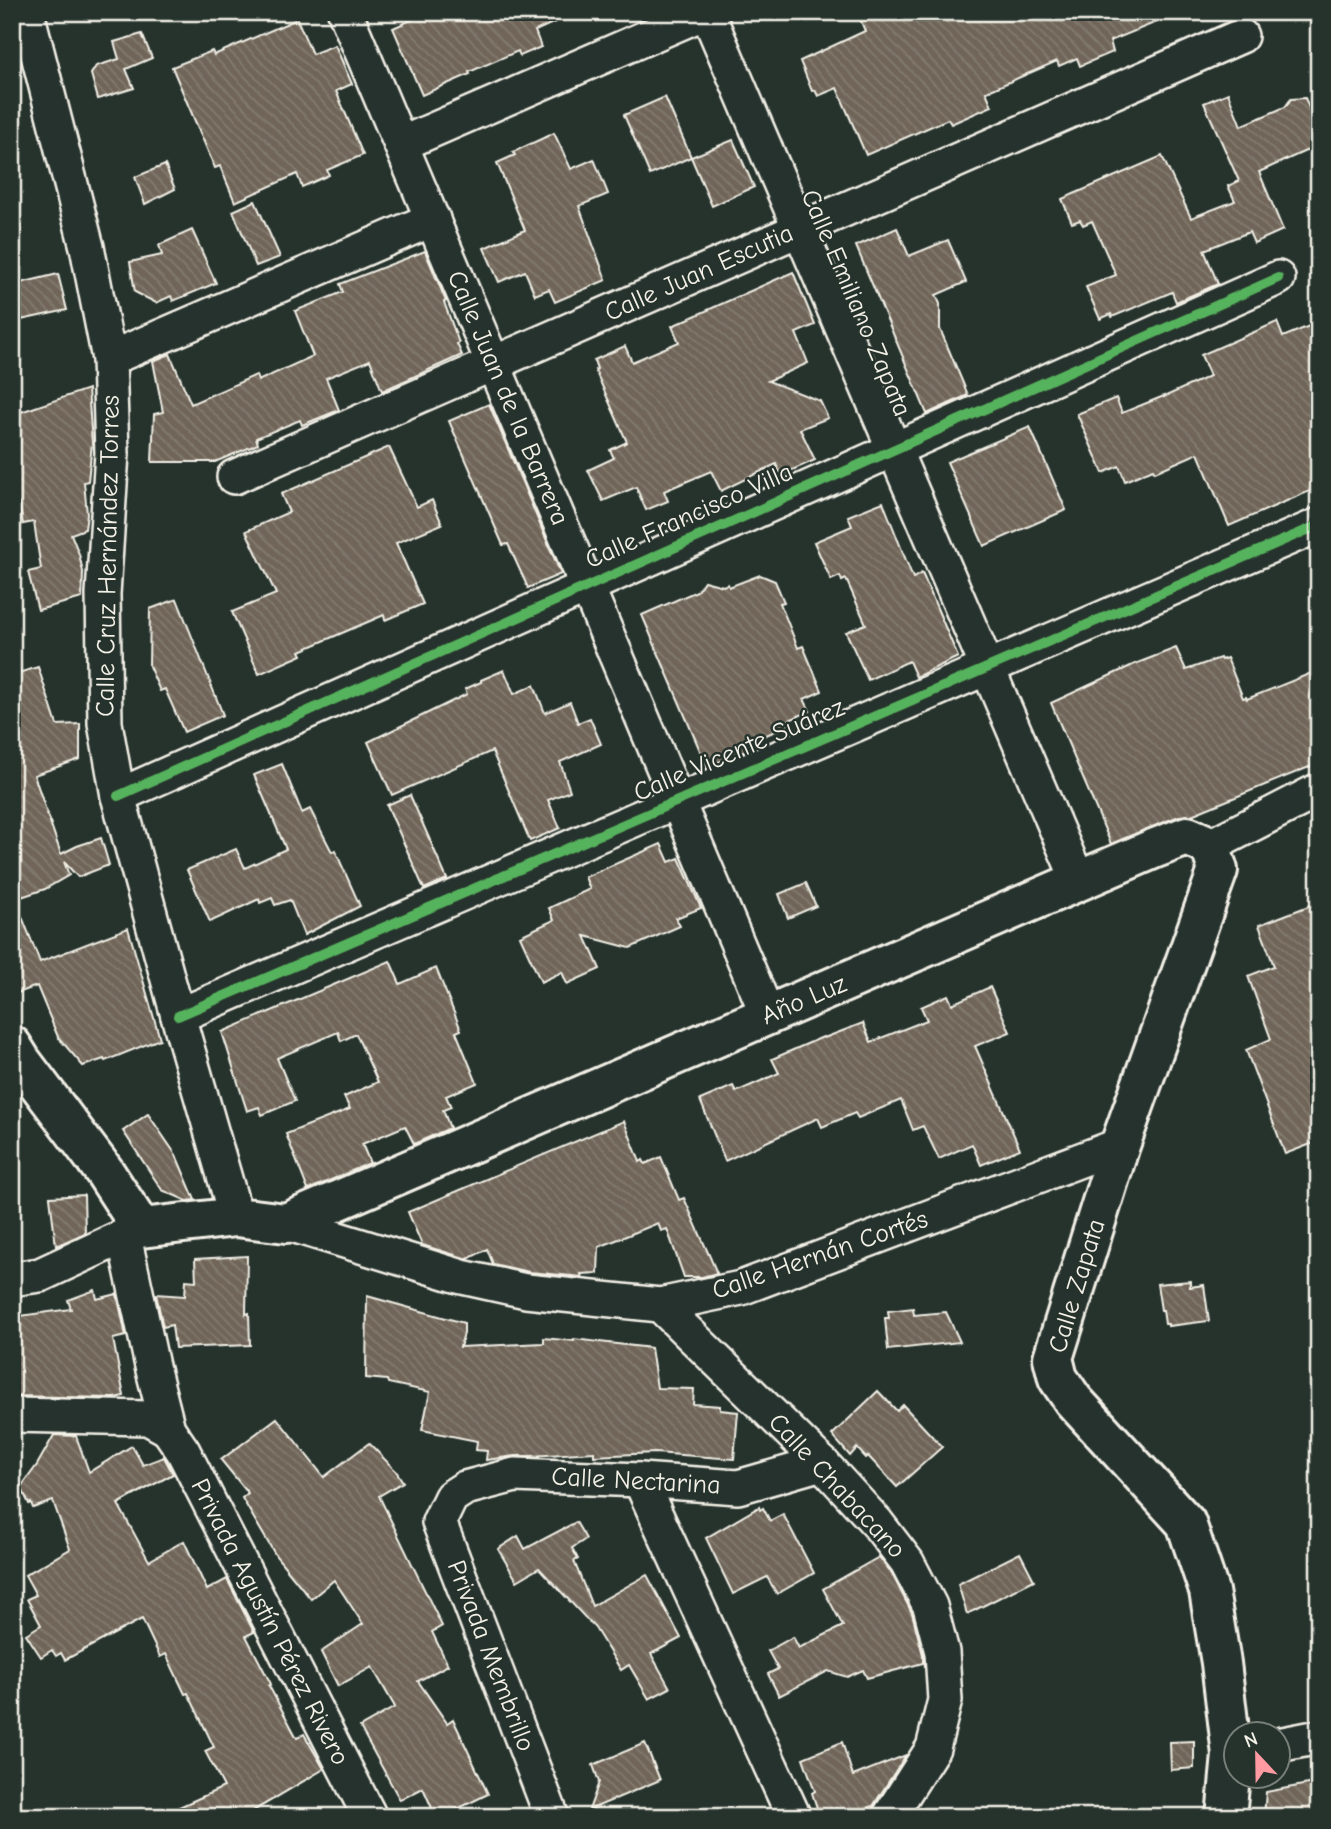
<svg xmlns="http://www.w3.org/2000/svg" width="1331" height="1829" font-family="'Comic Neue',sans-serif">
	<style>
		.building { fill: url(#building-back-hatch); stroke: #f4f1e8; stroke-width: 2 }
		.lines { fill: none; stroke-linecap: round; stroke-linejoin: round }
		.street-casing { stroke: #f4f1e8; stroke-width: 38 }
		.secondary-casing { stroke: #f4f1e8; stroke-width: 44 }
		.street { stroke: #26332d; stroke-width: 33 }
		.secondary { stroke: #26332d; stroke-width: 38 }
		.cycleway-casing { stroke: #26332d; stroke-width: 15 }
		.cycleway { stroke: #56b35d; stroke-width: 10 }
		.labels { text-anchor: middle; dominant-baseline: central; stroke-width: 5; stroke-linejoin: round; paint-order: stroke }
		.street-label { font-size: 26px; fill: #f4f1e8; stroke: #26332d }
	</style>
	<defs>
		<pattern id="building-back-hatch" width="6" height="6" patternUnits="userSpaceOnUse" patternTransform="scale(1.75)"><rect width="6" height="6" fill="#6f6558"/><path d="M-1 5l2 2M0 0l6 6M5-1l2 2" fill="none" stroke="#847c70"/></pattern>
	</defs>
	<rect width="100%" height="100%" fill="#26332d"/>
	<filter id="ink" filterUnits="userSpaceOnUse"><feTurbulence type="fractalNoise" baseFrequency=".0143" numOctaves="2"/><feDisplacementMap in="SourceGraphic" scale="14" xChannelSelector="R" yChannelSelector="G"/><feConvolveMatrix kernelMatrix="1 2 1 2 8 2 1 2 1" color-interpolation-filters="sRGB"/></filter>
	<g filter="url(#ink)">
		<g class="building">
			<polygon points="429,12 577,12 535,31 541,47 520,56 518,51 469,72 470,74 422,95 393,28"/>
			<polygon points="857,12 1178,12 1179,13 1110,41 1113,52 1080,66 1077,58 1059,66 1057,61 986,92 992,106 951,124 948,119 866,155 837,88 818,96 815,90 812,91 800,61 865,31"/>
			<polygon points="297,19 312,54 335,45 352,84 336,91 363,155 327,170 329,175 302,187 297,174 235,202 220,166 215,168 172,67 212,51 214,55"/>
			<polygon points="142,34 152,58 126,69 134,88 98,99 91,74 96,66 119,59 114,42"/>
			<polygon points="1228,93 1241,126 1285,107 1291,99 1305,98 1319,132 1319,145 1259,172 1283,230 1254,243 1249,232 1204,250 1218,284 1176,302 1172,292 1112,317 1111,314 1100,319 1086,287 1116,275 1092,221 1083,225 1080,220 1072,223 1062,199 1162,156 1191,218 1235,201 1228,186 1239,181 1204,103"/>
			<polygon points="665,97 691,157 650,175 624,115"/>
			<polygon points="554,133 571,169 594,159 608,194 579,206 606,280 555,302 549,289 535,295 525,271 499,282 484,248 525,230 497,163 515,155 513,152"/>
			<polygon points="733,140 754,187 712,206 691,157"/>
			<polygon points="165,165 175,189 145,204 135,177"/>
			<polygon points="255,201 280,257 256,266 233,211"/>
			<polygon points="897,228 909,256 948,240 966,282 936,295 940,304 940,329 968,395 927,414 856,246"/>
			<polygon points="192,230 216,283 173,301 171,296 156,303 135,292 130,262 162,255 159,245"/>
			<polygon points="425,251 446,301 444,302 459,343 457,344 462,355 382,391 370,360 326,378 339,410 302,425 300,420 256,438 258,444 215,462 152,462 154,414 163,412 153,361 170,354 191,404 256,375 258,381 313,356 295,311 343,292 340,284"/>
			<polygon points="793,272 815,325 796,333 808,363 768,381 820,401 828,418 800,429 815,460 781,475 776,464 721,491 711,471 664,491 668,501 646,510 636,487 603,501 588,470 614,458 610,450 627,442 595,370 597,369 594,360 625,346 632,362 679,342 672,326"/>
			<polygon points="58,274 67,310 12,322 12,285"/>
			<polygon points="1277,322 1283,337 1319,322 1319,487 1229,526 1198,453 1155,472 1153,469 1125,481 1119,466 1103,473 1077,414 1116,398 1122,413 1164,396 1164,397 1210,376 1201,355"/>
			<polygon points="88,389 92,443 88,481 84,482 87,514 85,529 71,534 79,554 83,572 82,598 38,610 28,572 41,569 34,522 23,524 19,504 12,506 12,415"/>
			<polygon points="489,404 561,574 528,588 508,544 503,545 449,421"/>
			<polygon points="1030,427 1066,510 984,546 947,462"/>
			<polygon points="389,447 417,507 432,500 442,524 396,543 423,604 385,620 384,615 300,651 302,655 259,674 232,612 276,594 246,531 289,512 281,494"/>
			<polygon points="883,502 913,578 922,573 958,657 916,677 909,661 868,680 846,632 866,624 846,579 842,581 840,576 831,580 814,542 852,526 848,516"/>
			<polygon points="760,575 775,581 784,602 780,603 798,648 803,646 822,691 804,699 810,711 787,721 789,725 746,744 748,750 707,767 642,615 697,591 704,581 723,586 728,584 729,587"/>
			<polygon points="177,599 223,715 184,732 165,689 160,691 149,666 150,609"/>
			<polygon points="1176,648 1186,670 1220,658 1221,660 1227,658 1243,698 1246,697 1247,699 1319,670 1319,763 1189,816 1179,816 1111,844 1051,703 1135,664"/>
			<polygon points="38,667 57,725 80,724 80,759 34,775 61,854 77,846 101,838 109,865 78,877 64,862 69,875 45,889 15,899 40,962 128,928 160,1039 105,1061 104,1059 83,1066 58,1037 37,986 12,995 12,675"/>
			<polygon points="504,670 514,694 534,685 545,713 570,702 578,723 590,718 601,744 560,762 570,791 548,800 560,828 530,841 492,751 392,795 368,742 467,694 465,689 481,682 481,680"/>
			<polygon points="282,764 302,813 310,809 332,852 335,850 360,906 304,935 290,900 275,905 272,898 260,903 259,899 210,922 187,870 236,849 245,868 286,849 254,775"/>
			<polygon points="410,795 447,879 424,889 387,805"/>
			<polygon points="661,844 669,862 679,858 701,908 676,918 680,926 630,948 585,936 600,969 567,984 562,972 541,982 520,936 554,920 549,908 590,889 585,877"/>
			<polygon points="806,883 816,906 788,918 779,894"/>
			<polygon points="1319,902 1319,1141 1285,1154 1246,1050 1271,1039 1248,976 1274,966 1259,925"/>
			<polygon points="390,961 400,984 436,968 461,1030 456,1032 477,1083 446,1096 451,1107 443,1110 450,1128 414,1144 405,1126 362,1144 370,1163 308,1190 286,1134 350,1109 344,1097 378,1082 356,1034 341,1041 338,1032 277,1058 295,1101 262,1115 259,1107 247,1111 222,1032"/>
			<polygon points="990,987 1010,1032 975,1046 1020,1149 981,1165 972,1144 939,1159 923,1126 913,1130 901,1100 858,1118 855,1113 822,1127 818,1118 725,1161 700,1100 733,1086 736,1092 779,1073 772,1059 823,1037 824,1038 863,1023 871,1042 927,1020 921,1007 948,995 952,1004"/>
			<polygon points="148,1114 176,1155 195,1200 187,1201 162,1190 123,1131"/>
			<polygon points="624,1121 640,1162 643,1160 645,1164 661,1157 679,1200 684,1198 717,1273 702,1277 684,1277 667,1229 661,1231 658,1223 599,1247 598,1273 581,1274 582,1277 529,1272 493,1264 487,1249 468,1259 422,1245 408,1212"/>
			<polygon points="84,1195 85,1233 56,1246 50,1197"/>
			<polygon points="247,1256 246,1314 249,1313 250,1345 175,1348 172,1325 163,1327 156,1294 185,1296 186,1280 196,1281 195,1259"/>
			<polygon points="1190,1281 1190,1287 1204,1285 1209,1321 1168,1326 1168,1324 1165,1324 1163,1310 1161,1310 1157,1284"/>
			<polygon points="95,1290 97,1299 117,1294 126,1336 113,1339 124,1396 114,1398 12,1396 12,1317 71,1309 68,1300"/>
			<polygon points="367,1296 464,1323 464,1333 460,1347 544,1343 544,1338 574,1341 574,1339 651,1348 657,1388 694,1389 693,1404 720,1406 720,1410 738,1412 734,1459 655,1453 594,1456 594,1452 531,1456 515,1456 486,1460 487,1451 476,1450 477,1441 422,1430 430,1392 388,1383 387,1380 366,1378"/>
			<polygon points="913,1308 914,1315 946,1312 960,1342 888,1350 885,1318 889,1318 888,1311"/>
			<polygon points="878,1391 897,1411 903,1405 942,1447 897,1487 868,1456 866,1458 857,1448 850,1456 832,1435"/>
			<polygon points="277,1418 324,1477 369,1443 396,1471 403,1482 379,1496 442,1626 432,1632 448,1665 418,1681 447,1723 453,1719 488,1794 441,1817 436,1817 423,1788 400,1800 360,1727 395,1707 372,1667 338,1686 321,1652 363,1624 334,1580 311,1599 276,1556 242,1498 248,1493 221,1460"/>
			<polygon points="54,1435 76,1436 89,1472 132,1446 143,1465 164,1457 173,1474 118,1504 149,1561 184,1541 207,1590 227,1579 254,1632 246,1636 271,1684 269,1686 297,1738 304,1734 324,1769 243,1817 157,1817 224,1787 205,1751 214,1747 188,1693 185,1694 166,1654 160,1657 142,1619 65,1660 61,1653 56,1656 52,1650 41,1657 26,1634 41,1625 27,1599 36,1595 25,1575 70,1549 53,1501 33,1508 31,1503 29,1504 21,1487 37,1465"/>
			<polygon points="759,1507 760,1510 763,1508 770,1521 783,1514 814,1573 777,1594 767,1577 733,1594 706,1538"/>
			<polygon points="576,1522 586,1539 572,1548 578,1559 574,1561 592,1606 647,1575 681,1638 651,1654 670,1688 649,1699 629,1665 621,1670 595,1628 539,1568 517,1581 498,1549 518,1536 525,1549"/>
			<polygon points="1020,1553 1034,1580 967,1614 958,1584"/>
			<polygon points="879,1557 891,1572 912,1613 923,1655 923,1663 867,1678 863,1670 847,1677 828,1671 779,1696 768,1674 778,1669 768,1651 793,1637 799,1648 843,1626 823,1589"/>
			<polygon points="1194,1741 1194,1768 1171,1770 1170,1742"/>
			<polygon points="842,1742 853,1776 906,1755 873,1806 847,1817 820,1817 812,1793 815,1791 803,1758"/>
			<polygon points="645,1743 660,1780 589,1810 599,1782 593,1765"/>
			<polygon points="1319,1782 1319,1817 1264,1817 1266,1792"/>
		</g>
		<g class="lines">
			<g class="street-casing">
				<g id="street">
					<polyline points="27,12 87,247 109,359 112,453 103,594 105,723 118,796 178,1016 236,1217"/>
					<polyline points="345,12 768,1016"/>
					<polyline points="707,12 1079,882"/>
					<polyline points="401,144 705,12"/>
					<polyline points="109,359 433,219"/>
					<polyline points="234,477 1241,36"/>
					<polyline points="118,796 1278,278"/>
					<polyline points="1210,846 1319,790"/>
					<polyline points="178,1016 1319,525"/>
					<polyline points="286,1223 462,1277 526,1291 660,1305 741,1288 1120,1145"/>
					<polyline points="124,1236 152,1366 168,1429 183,1451 370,1817"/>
					<polyline points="12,1279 40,1275 141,1228"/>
					<polyline points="660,1305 822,1463 877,1523 907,1562 930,1606 942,1652 945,1700 933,1748 889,1817"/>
					<polyline points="12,1415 148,1418 168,1429"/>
					<polyline points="640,1480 794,1817"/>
					<polyline points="1278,1745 1319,1737"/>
					<polyline points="552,1817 439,1522 451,1497 465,1488 515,1475 640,1480 738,1487 822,1463"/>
				</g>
			</g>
			<g class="secondary-casing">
				<polyline id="secondary" points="12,1046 22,1062 104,1171 141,1228 236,1217 286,1223 1153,849 1187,836 1210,846 1218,870 1120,1145 1053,1358 1058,1378 1073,1400 1186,1523 1209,1591 1221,1663 1232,1755 1226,1817"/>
			</g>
			<use href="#street" class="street"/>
			<use href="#secondary" class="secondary"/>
			<g class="cycleway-casing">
				<g id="cycleway">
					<polyline points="118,796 1278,278"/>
					<polyline points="178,1016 1319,525"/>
				</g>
			</g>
			<use href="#cycleway" class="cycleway"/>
		</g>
	</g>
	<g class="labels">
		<g class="street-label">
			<text transform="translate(699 273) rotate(-24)">Calle Juan Escutia</text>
			<text transform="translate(856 303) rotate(67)">Calle Emiliano Zapata</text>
			<text transform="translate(508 398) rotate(67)">Calle Juan de la Barrera</text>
			<text transform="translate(689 516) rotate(-24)">Calle Francisco Villa</text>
			<text transform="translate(108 556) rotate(-89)">Calle Cruz Hernández Torres</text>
			<text transform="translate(739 750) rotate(-23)">Calle Vicente Suárez</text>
			<text transform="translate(804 1000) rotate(-23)">Año Luz</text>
			<text transform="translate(820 1255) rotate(-19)">Calle Hernán Cortés</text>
			<text transform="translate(1077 1286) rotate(-73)">Calle Zapata</text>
			<text transform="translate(636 1481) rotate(3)">Calle Nectarina</text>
			<text transform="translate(837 1486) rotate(47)">Calle Chabacano</text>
			<text transform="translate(270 1622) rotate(63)">Privada Agustín Pérez Rivero</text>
			<text transform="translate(491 1656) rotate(69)">Privada Membrillo</text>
		</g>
	</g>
	<rect width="1331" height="1829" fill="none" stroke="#26332d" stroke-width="42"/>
	<rect x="21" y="21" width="1289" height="1787" fill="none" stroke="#f4f1e8" stroke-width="2.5" filter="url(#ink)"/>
	<g transform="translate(1257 1755) rotate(338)"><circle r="33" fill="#26332d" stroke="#787f78" stroke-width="2"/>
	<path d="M0-5L12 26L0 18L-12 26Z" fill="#ff9aa2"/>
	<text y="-10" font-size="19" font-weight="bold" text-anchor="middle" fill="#f4f1e8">N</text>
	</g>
</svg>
